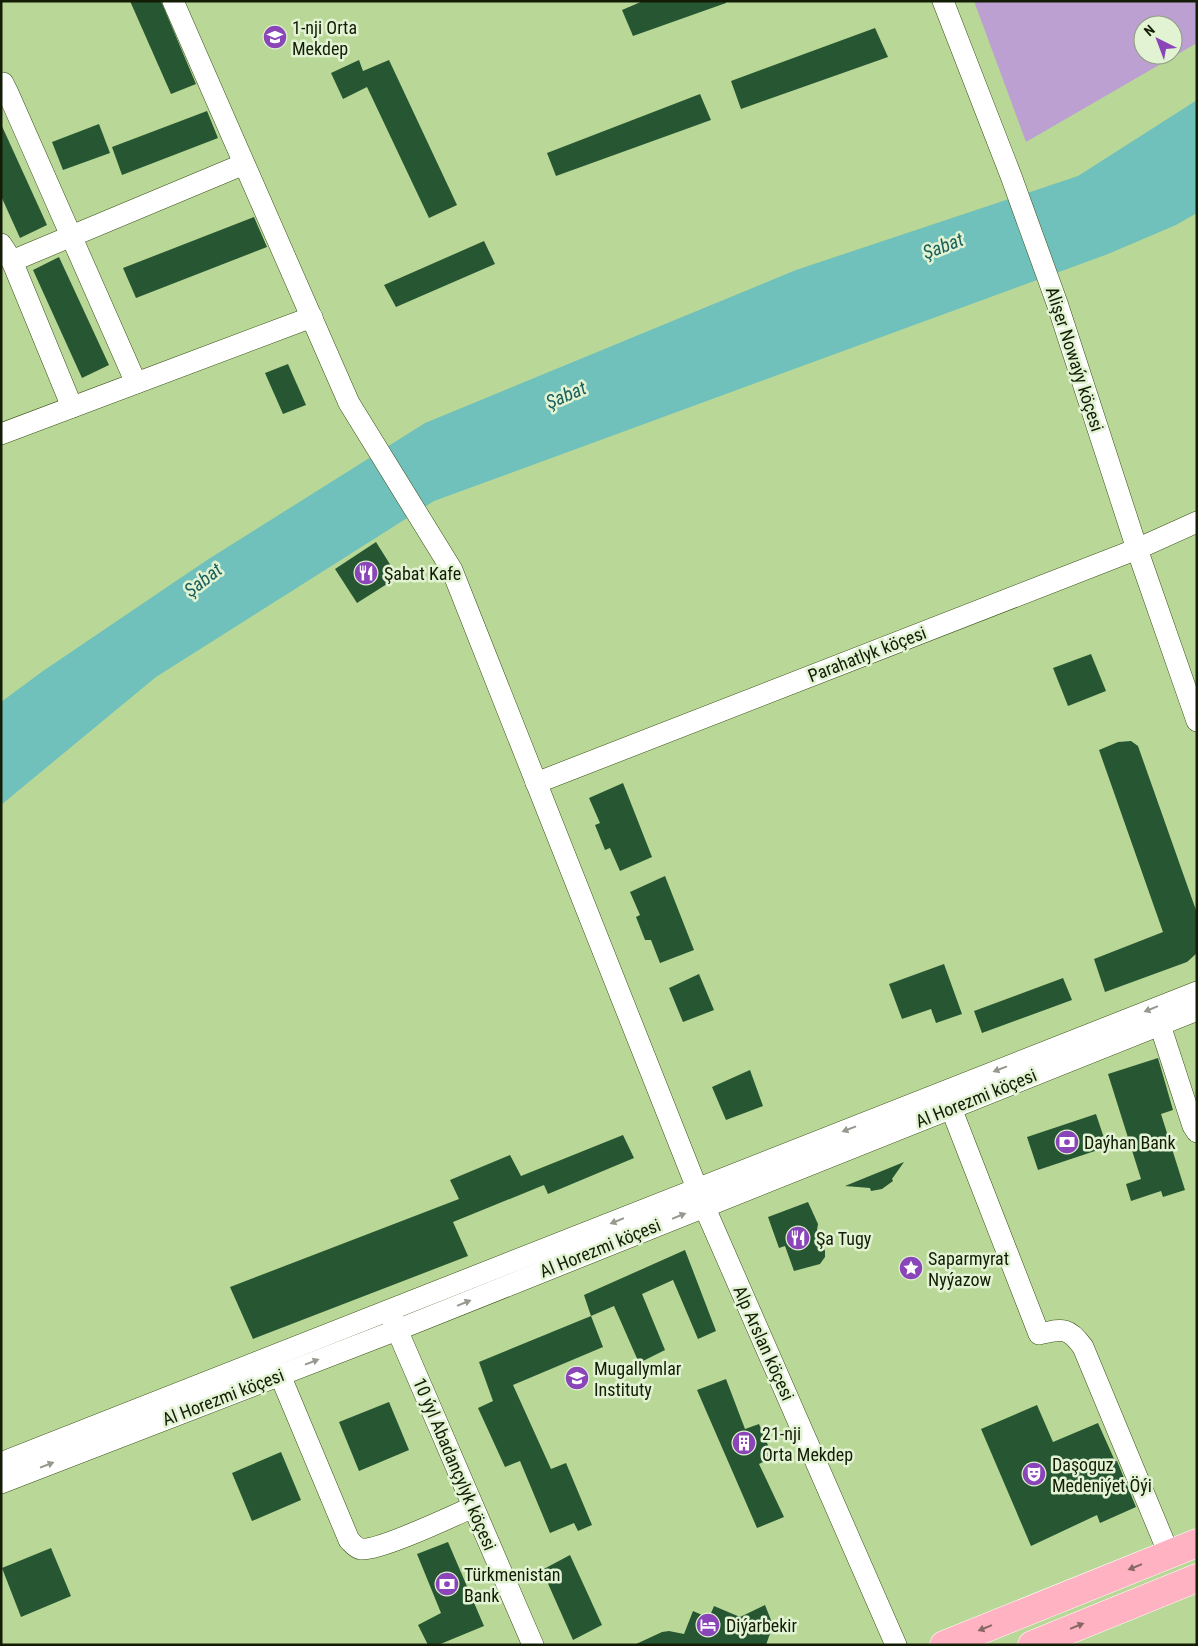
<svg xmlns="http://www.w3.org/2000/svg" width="1198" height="1646" font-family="'Roboto Condensed',sans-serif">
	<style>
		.green { fill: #bba0d1; fill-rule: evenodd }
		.water { fill: #70c1bb }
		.building { fill: #275732 }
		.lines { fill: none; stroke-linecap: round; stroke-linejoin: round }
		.minor-casing { stroke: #375013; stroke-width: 22 }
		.major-casing { stroke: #fff; stroke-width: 29 }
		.minor { stroke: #fff; stroke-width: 21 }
		.major { stroke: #ffb2c1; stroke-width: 28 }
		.oneway { fill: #95998e }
		.oneway2 { fill: #896863 }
		.labels { text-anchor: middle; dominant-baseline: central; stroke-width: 5; stroke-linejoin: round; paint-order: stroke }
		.poi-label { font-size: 18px; fill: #131d05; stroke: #e2f3d3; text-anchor: start }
		.street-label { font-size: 18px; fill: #131d05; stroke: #e2f3d3 }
		.water-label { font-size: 19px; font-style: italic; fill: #1c605c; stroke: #e2f3d3 }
	</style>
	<rect width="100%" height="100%" fill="#b9d898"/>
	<path class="green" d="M974,1h223v42l-171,99zM1143,25h30v30h-30z"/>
	<polygon class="water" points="1197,100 1197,213 1176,225 1108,254 434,501 156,677 1,805 1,702 43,671 207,560 425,423 796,270 1078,176"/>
	<g class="building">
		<polygon points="130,1 161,1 196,84 171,94"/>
		<polygon points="643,1 726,1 726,3 633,36 622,10"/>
		<polygon points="875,28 888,57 741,109 731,81"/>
		<polygon points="359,60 363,71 389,60 457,205 429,218 367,87 343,99 331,73"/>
		<polygon points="700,94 711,120 556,176 547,153"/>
		<polygon points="207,111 218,138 122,175 112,147"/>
		<polygon points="1,124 47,225 20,238 1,196"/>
		<polygon points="99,124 110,153 63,170 52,142"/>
		<polygon points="254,217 267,247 136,298 123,268"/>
		<polygon points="484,241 495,264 396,307 384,285"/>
		<polygon points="59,257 109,365 82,378 33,270"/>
		<polygon points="288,364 306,405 283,414 265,373"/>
		<polygon points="376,542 398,577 357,603 335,569"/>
		<polygon points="1091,654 1106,691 1068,706 1053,668"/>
		<polygon points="1131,741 1138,746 1197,913 1197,953 1187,962 1105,992 1094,959 1163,932 1099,750 1118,742"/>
		<polygon points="623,783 652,857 620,871 610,848 605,850 595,825 600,823 589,798"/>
		<polygon points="665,876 694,950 660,963 651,940 645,940 636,917 640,915 630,892"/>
		<polygon points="944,964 962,1014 936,1023 931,1009 902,1019 889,984"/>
		<polygon points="699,974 714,1010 683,1022 669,988"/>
		<polygon points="1063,978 1072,1000 982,1033 974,1011"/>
		<polygon points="1158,1058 1173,1110 1161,1114 1185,1190 1163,1197 1161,1191 1131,1201 1126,1184 1141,1179 1108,1074"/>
		<polygon points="750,1070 763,1106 726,1120 712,1087"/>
		<polygon points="1096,1114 1107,1147 1038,1170 1027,1137"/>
		<polygon points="623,1135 634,1158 548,1194 544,1185 453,1222 468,1256 253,1339 230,1287 459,1199 450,1180 510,1155 521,1176"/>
		<polygon points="904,1162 892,1179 893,1181 882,1189 871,1191 870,1188 845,1186"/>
		<polygon points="808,1202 818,1224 817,1230 825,1251 825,1257 820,1264 794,1271 785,1246 779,1248 768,1217"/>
		<polygon points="685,1250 716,1331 698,1339 673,1280 642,1294 665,1350 639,1363 614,1306 591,1316 584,1295"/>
		<polygon points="591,1316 603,1347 513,1385 551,1469 566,1463 592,1525 578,1531 574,1523 550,1533 520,1461 505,1467 478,1408 493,1401 479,1362"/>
		<polygon points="726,1379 745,1429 759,1424 773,1457 759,1464 784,1517 757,1528 697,1390"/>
		<polygon points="389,1402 409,1450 359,1471 339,1422"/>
		<polygon points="1037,1405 1053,1442 1098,1423 1115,1461 1117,1461 1136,1507 1100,1523 1097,1515 1031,1546 981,1429"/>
		<polygon points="281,1452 301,1500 252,1521 232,1473"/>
		<polygon points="448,1542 484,1626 438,1645 428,1645 418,1625 441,1613 417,1554"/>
		<polygon points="51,1548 71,1596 21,1617 2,1568"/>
		<polygon points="570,1555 602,1625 573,1640 542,1570"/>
		<polygon points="765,1605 773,1625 766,1645 634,1645 662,1632 669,1631 684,1634 693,1611 709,1618 714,1606 740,1617"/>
	</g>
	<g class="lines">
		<g class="minor-casing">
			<g id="minor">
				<polyline points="173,1 349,403 452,570 704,1206 896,1645"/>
				<polyline points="943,1 1011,176 1057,303 1137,549 1197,721"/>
				<polyline points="1,84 3,83 8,93 136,383"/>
				<polyline points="1,244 12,261 244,164"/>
				<polyline points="12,261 72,407"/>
				<polyline points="1,434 312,317"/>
				<polyline points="536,783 1137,549 1197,522"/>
				<polyline points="1160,1025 1193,1126 1197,1132"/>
				<path d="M951,1108l88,226c23,-5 29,-8 44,13l86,207"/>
				<polyline points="392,1318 533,1645"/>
				<path d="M280,1375l69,165c4,4 7,8 12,9 18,2 92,-33 112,-42"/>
				<polyline points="1,1463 1197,992"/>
				<polyline points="1,1483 397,1330 1197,1010"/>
			</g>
		</g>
		<g class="major-casing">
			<g id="major">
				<polyline points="944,1645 1197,1543"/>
				<polyline points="1032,1645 1197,1578"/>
			</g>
		</g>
		<use href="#minor" class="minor"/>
		<use href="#major" class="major"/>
	</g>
	<defs><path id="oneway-solid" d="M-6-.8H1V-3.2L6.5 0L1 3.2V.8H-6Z" transform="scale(1.25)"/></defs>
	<g class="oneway">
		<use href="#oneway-solid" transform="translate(1151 1009) rotate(158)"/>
		<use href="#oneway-solid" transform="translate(1000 1069) rotate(159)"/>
		<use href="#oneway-solid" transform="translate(849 1129) rotate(159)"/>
		<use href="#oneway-solid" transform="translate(679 1216) rotate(-22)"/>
		<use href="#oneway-solid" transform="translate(617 1221) rotate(158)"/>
		<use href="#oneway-solid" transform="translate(464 1303) rotate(-22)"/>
		<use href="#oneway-solid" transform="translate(312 1362) rotate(-21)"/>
		<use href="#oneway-solid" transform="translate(47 1465) rotate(-21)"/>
	</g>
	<g class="oneway2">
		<use href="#oneway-solid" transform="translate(1135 1567) rotate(158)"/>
		<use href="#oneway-solid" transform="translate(1077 1626) rotate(-22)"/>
		<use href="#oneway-solid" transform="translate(985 1628) rotate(158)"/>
	</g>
	<defs>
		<g id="school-disc" transform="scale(1.25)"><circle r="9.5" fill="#8a45b8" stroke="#e2f3d3"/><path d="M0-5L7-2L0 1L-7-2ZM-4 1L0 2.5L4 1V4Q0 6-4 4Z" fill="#fff"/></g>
		<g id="restaurant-disc" transform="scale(1.25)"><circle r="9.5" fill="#8a45b8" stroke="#e2f3d3"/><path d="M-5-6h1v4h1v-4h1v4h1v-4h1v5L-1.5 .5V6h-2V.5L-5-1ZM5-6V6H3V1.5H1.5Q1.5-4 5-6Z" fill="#fff"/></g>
		<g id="bank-disc" transform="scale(1.25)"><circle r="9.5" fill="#8a45b8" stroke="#e2f3d3"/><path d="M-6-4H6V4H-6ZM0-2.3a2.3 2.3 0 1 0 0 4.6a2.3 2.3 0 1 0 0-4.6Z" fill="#fff"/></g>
		<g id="sight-disc" transform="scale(1.25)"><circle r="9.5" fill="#8a45b8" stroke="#e2f3d3"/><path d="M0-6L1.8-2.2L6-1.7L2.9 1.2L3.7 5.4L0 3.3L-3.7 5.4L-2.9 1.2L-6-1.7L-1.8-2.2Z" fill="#fff"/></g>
		<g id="university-disc" transform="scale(1.25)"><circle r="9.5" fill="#8a45b8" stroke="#e2f3d3"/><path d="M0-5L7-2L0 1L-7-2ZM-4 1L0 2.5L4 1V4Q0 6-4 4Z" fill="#fff"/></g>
		<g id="building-disc" transform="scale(1.25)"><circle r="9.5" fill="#8a45b8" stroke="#e2f3d3"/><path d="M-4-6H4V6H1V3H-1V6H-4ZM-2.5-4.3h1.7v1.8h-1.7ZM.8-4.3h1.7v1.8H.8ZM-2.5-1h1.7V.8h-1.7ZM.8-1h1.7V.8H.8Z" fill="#fff"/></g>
		<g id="theatre-disc" transform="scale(1.25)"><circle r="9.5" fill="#8a45b8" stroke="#e2f3d3"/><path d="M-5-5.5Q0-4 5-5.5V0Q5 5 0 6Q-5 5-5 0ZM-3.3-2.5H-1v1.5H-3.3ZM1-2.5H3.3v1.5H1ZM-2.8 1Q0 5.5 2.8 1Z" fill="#fff"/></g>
		<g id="hotel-disc" transform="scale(1.25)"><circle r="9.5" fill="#8a45b8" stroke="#e2f3d3"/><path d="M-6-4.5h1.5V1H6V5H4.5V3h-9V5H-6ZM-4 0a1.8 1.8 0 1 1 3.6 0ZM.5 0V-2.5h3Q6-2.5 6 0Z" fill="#fff"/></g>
	</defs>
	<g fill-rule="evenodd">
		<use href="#school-disc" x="275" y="37"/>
		<use href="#restaurant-disc" x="366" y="573"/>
		<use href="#bank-disc" x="1067" y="1142"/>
		<use href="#restaurant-disc" x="798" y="1238"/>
		<use href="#sight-disc" x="911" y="1268"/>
		<use href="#university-disc" x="577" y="1378"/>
		<use href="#building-disc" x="744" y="1443"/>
		<use href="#theatre-disc" x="1034" y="1474"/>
		<use href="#bank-disc" x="447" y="1584"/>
		<use href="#hotel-disc" x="708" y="1625"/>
	</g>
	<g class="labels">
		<g class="poi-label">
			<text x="292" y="27">1-nji Orta<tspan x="292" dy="21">Mekdep</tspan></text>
			<text x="384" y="573">Şabat Kafe</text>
			<text x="1084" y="1142">Daýhan Bank</text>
			<text x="816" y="1238">Şa Tugy</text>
			<text x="928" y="1258">Saparmyrat<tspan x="928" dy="21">Nyýazow</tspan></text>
			<text x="594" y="1368">Mugallymlar<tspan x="594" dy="21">Instituty</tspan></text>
			<text x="762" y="1433">21-nji<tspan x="762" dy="21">Orta Mekdep</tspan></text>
			<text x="1052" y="1464">Daşoguz<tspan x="1052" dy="21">Medeniýet Öýi</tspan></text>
			<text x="464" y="1574">Türkmenistan<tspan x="464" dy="21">Bank</tspan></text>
			<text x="726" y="1625">Diýarbekir</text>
		</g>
		<g class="street-label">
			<text transform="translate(1075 359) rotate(72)">Alişer Nowaýy köçesi</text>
			<text transform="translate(867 654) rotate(-21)">Parahatlyk köçesi</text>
			<text transform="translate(976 1098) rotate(-22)">Al Horezmi köçesi</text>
			<text transform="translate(600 1248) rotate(-22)">Al Horezmi köçesi</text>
			<text transform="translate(764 1343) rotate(66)">Alp Arslan köçesi</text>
			<text transform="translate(223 1397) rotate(-21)">Al Horezmi köçesi</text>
			<text transform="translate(455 1464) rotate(67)">10 ýyl Abadançylyk köçesi</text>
		</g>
		<g class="water-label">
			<text transform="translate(943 246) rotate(-21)">Şabat</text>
			<text transform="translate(566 395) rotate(-23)">Şabat</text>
			<text transform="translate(203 580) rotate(-38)">Şabat</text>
		</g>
	</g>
	<rect width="1198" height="1646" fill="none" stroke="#131d05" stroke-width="5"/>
	<g transform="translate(1158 40) rotate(318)"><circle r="24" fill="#e2f3d3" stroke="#8f9d81"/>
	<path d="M0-4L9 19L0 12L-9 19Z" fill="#8a45b8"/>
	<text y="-8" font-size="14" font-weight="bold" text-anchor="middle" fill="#131d05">N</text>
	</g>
</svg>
